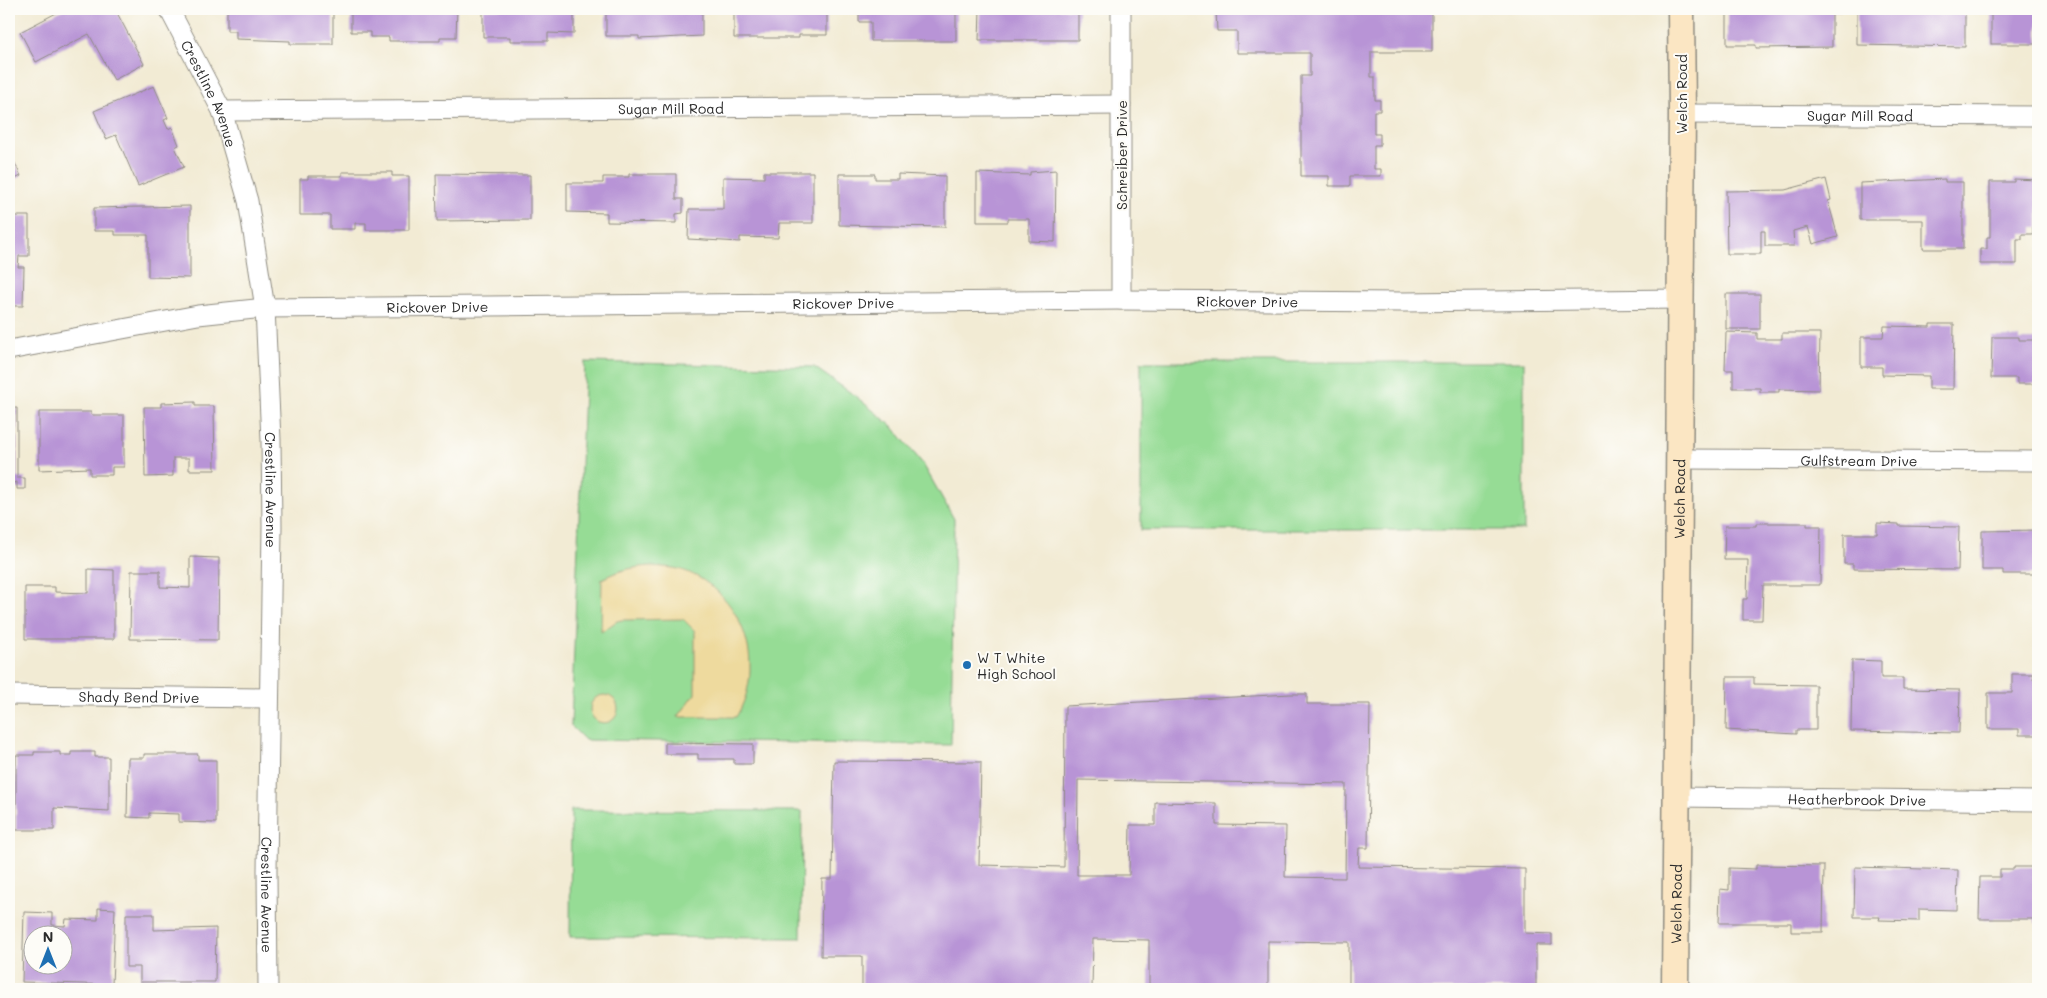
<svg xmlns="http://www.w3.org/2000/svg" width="2047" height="998" font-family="Mali,sans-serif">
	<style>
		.green { fill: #96dc95; stroke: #608460 }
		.sand { fill: #eeda9e; stroke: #8c8264 }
		.building { fill: #b894d6; fill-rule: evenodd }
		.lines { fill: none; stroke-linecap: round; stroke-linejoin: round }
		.street-casing { stroke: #8e8b80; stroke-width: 21 }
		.secondary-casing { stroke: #8e8b80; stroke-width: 29 }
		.street { stroke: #fff; stroke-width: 19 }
		.secondary { stroke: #fbe6c3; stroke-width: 26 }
		.poi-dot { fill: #1f6fb2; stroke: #fdfcf7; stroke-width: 2 }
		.labels { text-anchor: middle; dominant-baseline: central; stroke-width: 4; stroke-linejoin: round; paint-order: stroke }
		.street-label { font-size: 14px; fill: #2b2b2b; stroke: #fdfcf7 }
		.poi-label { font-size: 14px; fill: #2b2b2b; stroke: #fdfcf7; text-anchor: start }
	</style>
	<rect width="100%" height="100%" fill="#fdfcf7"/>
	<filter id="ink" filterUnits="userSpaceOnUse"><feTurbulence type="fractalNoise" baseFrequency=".02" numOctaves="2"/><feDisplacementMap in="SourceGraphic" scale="10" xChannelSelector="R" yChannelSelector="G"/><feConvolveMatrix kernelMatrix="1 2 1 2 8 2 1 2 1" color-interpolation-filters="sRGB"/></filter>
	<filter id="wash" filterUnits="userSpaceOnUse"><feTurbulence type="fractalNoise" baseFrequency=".0096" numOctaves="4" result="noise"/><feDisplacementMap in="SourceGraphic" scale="20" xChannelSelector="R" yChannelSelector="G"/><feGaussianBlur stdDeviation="1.12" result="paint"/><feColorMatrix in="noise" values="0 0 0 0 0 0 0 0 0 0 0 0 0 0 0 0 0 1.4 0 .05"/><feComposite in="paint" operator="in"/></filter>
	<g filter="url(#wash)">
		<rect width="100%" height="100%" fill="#f2ebd4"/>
		<g class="green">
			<polygon points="585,362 814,367 854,395 892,426 923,464 954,519 951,745 585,740 571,726"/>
			<rect x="1141" y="362" width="383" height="168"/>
			<polygon points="571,810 802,811 801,938 570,937"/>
		</g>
		<g class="sand">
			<path d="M651,566c10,1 22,1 31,4 59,20 87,94 54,147h-58l17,-23v-63l-12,-12 -61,1 -5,1 -16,11 1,-53c16,-9 32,-12 49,-13z"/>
			<circle cx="604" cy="709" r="14"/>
		</g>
		<g id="blocks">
			<g class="building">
				<polygon points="64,9 99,9 100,11 104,9 115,9 144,64 114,80 89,34 36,62 20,32"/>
				<polygon points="227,9 333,9 333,44 290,44 290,41 236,39 236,31 227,31"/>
				<polygon points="351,9 457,9 456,37 440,37 440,41 389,41 389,37 370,37 370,32 351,32"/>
				<polygon points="483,9 574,9 574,34 548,33 548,41 510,41 510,37 483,37"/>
				<polygon points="606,9 702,9 702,36 639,39 639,36 606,36"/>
				<polygon points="734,9 827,9 827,35 799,35 799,38 734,38"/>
				<polygon points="859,9 956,9 956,41 871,41 871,22 859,22"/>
				<polygon points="980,9 1078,9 1078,40 979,40"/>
				<polygon points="1238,9 1432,9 1432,52 1371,52 1371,77 1375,77 1375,100 1380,100 1380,111 1374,111 1374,134 1380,134 1380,145 1374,145 1374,169 1381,169 1381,176 1350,176 1350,186 1329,186 1329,176 1301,176 1301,76 1310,76 1310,53 1237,53 1237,31 1217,31 1216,11 1238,11"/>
				<polygon points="1754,9 1841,9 1841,11 1832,11 1832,47 1756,48 1756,45 1727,45 1727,12 1754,13"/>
				<polygon points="1857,9 1965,9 1965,47 1857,45"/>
				<rect x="1991" y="9" width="47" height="35"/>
				<polygon points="154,86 168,118 164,120 168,129 172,127 179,145 175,147 184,167 138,186 116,135 106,139 94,111"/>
				<polygon points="9,151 21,176 9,182"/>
				<polygon points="1056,170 1055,242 1029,241 1029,219 1008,219 1008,222 977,222 977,173 1030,175 1030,172"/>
				<polygon points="342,172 392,172 392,176 409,176 409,230 366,230 366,223 355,223 355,229 330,229 330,215 300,215 300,179 308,179 308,176 342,176"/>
				<polygon points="764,172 813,172 813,223 779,223 778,238 740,237 740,242 688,239 689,209 723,209 723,177 764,178"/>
				<polygon points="436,174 530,175 530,220 437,221"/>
				<polygon points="629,174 676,174 676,199 683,199 683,213 676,214 676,223 607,222 607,213 567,212 567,183 603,183 603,177 629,177"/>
				<polygon points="839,174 875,174 875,179 898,179 898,174 945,176 945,227 839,225"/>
				<polygon points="1826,179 1831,200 1828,201 1838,237 1813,244 1808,227 1793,231 1794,246 1765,246 1765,231 1761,231 1761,254 1727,254 1726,191 1785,190"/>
				<polygon points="1945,179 1945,182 1963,182 1963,249 1923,249 1923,220 1860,220 1860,183"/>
				<polygon points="2014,179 2038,180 2038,227 2033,227 2033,234 2022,234 2022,239 2017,239 2017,264 1980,264 1980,249 1987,249 1987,237 1990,237 1990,182 2014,182"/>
				<polygon points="190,206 190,278 148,277 148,235 115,235 115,231 94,231 94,208"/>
				<polygon points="9,216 29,216 29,256 19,256 18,267 24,267 23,306 9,306"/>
				<rect x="1726" y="294" width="34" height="35"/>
				<polygon points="1930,324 1954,324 1953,389 1929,389 1929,376 1882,375 1882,367 1861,367 1861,337 1883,337 1884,326 1930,327"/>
				<polygon points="1726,332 1757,333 1757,339 1782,339 1782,333 1820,333 1819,390 1779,389 1779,392 1760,392 1760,388 1733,388 1733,370 1725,370"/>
				<polygon points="1992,337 2019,337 2019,340 2038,340 2038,384 2017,384 2017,378 1991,378"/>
				<polygon points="195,402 195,406 214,406 215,470 189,470 189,458 173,458 173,476 145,477 144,407 161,407 161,403"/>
				<polygon points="9,408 17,408 17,478 25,478 25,489 17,489 17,482 9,484"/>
				<polygon points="39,412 91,412 91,415 124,415 124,467 112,467 112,475 90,475 90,468 39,470"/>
				<polygon points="1756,523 1807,523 1807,526 1821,526 1820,585 1763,585 1762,620 1743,620 1743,599 1747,599 1748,560 1724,560 1725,526 1756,526"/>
				<polygon points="1877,523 1899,524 1899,526 1959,527 1958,570 1853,569 1853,564 1844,564 1844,534 1877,534"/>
				<polygon points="2038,530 2038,574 2003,574 2003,570 1982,570 1982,531"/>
				<polygon points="190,557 219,558 218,640 130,639 131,571 160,571 160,587 190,588"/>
				<polygon points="88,569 114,570 114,639 25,639 25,587 55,587 55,592 88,593"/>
				<polygon points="1852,660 1881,661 1881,678 1903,678 1903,689 1960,690 1959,733 1851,731"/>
				<polygon points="2012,674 2034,674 2033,679 2038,679 2038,735 2019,735 2019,729 1988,729 1988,693 2012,693"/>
				<polygon points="1727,677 1754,677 1754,684 1816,685 1816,730 1796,730 1796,734 1726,730"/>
				<path d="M1291,694h16v10h63l-2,144h-9l-1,19 167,2v64l27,1v11h-16v44h-187v-47l-81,-1v48h-119v-49l-56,-1 -1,50h-230v-33h-41l1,-77h10l2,-118 147,1 -2,103 85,2 1,-161zM1078,780l268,4 -1,94 -60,-1 1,-51 -70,-1v-22l-61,-1v23h-25l-1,50h-52z"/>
				<polygon points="665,743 753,744 753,764 734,764 734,759 698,759 698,754 665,754"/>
				<polygon points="34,752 60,752 60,755 71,755 71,752 95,752 95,757 109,757 109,811 54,808 54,830 16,830 16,755 34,755"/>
				<polygon points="144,754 198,754 198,760 216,760 216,823 179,822 179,814 149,813 149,818 127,817 128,758 144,758"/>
				<polygon points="1756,865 1824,866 1823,932 1791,932 1791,923 1719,923 1720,889 1729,890 1729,868 1756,869"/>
				<polygon points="1855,867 1958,870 1957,910 1919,909 1919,921 1879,920 1880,917 1854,917"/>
				<polygon points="2014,867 2038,867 2038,923 2035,923 2035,919 1979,919 1980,877 2000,877 2000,869 2014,869"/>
				<path d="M98,908l17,1 -3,76 -90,-3 2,-70 28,1v12l13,1 1,-7 32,1zM32,936h30v30h-30z"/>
				<polygon points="126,914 154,914 154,930 216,928 215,982 140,982 140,967 126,967"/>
			</g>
		</g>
	</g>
	<g filter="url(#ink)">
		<use href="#blocks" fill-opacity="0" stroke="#8e8b80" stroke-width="1"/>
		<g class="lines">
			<g class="street-casing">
				<g id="street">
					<path id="s1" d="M169,9l53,102 26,90 17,107 6,132 1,86 -5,345 1,118"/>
					<path id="s2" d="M222,111l899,-6"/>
					<path id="s3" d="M1682,114l356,2"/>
					<polyline points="1121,300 1121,9"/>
					<path id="s4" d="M9,350l189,-35 67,-7 856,-8 283,2 276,-3"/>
					<path id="s5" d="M1679,459l359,2"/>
					<path id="s6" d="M9,695l260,3"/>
					<path id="s7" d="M1676,797l362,4"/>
				</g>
			</g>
			<g class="secondary-casing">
				<g id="secondary">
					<path id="s8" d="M1675,989l7,-875 -1,-105"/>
				</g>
			</g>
			<use href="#street" class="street"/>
			<use href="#secondary" class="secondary"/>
		</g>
	</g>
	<circle class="poi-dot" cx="967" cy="665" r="5"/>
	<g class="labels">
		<g class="street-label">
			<text stroke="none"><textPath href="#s1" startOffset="94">Crestline Avenue</textPath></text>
			<text transform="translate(1681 94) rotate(-90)">Welch Road</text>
			<text stroke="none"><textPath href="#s2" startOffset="449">Sugar Mill Road</textPath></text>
			<text stroke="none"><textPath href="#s3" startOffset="178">Sugar Mill Road</textPath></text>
			<text transform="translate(1121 155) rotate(-90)">Schreiber Drive</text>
			<text stroke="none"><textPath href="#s4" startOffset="1242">Rickover Drive</textPath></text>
			<text stroke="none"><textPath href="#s4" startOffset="838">Rickover Drive</textPath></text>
			<text stroke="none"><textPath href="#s4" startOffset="432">Rickover Drive</textPath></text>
			<text stroke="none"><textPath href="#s5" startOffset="180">Gulfstream Drive</textPath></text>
			<text stroke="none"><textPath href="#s1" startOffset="499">Crestline Avenue</textPath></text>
			<text stroke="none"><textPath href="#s8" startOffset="490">Welch Road</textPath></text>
			<text stroke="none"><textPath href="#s6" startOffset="130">Shady Bend Drive</textPath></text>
			<text stroke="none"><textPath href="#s7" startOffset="181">Heatherbrook Drive</textPath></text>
			<text stroke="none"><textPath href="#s1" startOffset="904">Crestline Avenue</textPath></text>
			<text stroke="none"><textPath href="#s8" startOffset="85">Welch Road</textPath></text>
		</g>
		<g class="poi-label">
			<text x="977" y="657">W T White<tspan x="977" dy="16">High School</tspan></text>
		</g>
	</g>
	<rect width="2047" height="998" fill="none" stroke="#fdfcf7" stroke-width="30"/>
	<g transform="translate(48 950)"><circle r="24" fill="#fdfcf7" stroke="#a9a8a5"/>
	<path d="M0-4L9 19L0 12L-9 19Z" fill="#1f6fb2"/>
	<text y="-8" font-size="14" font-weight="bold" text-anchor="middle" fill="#2b2b2b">N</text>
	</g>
</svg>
